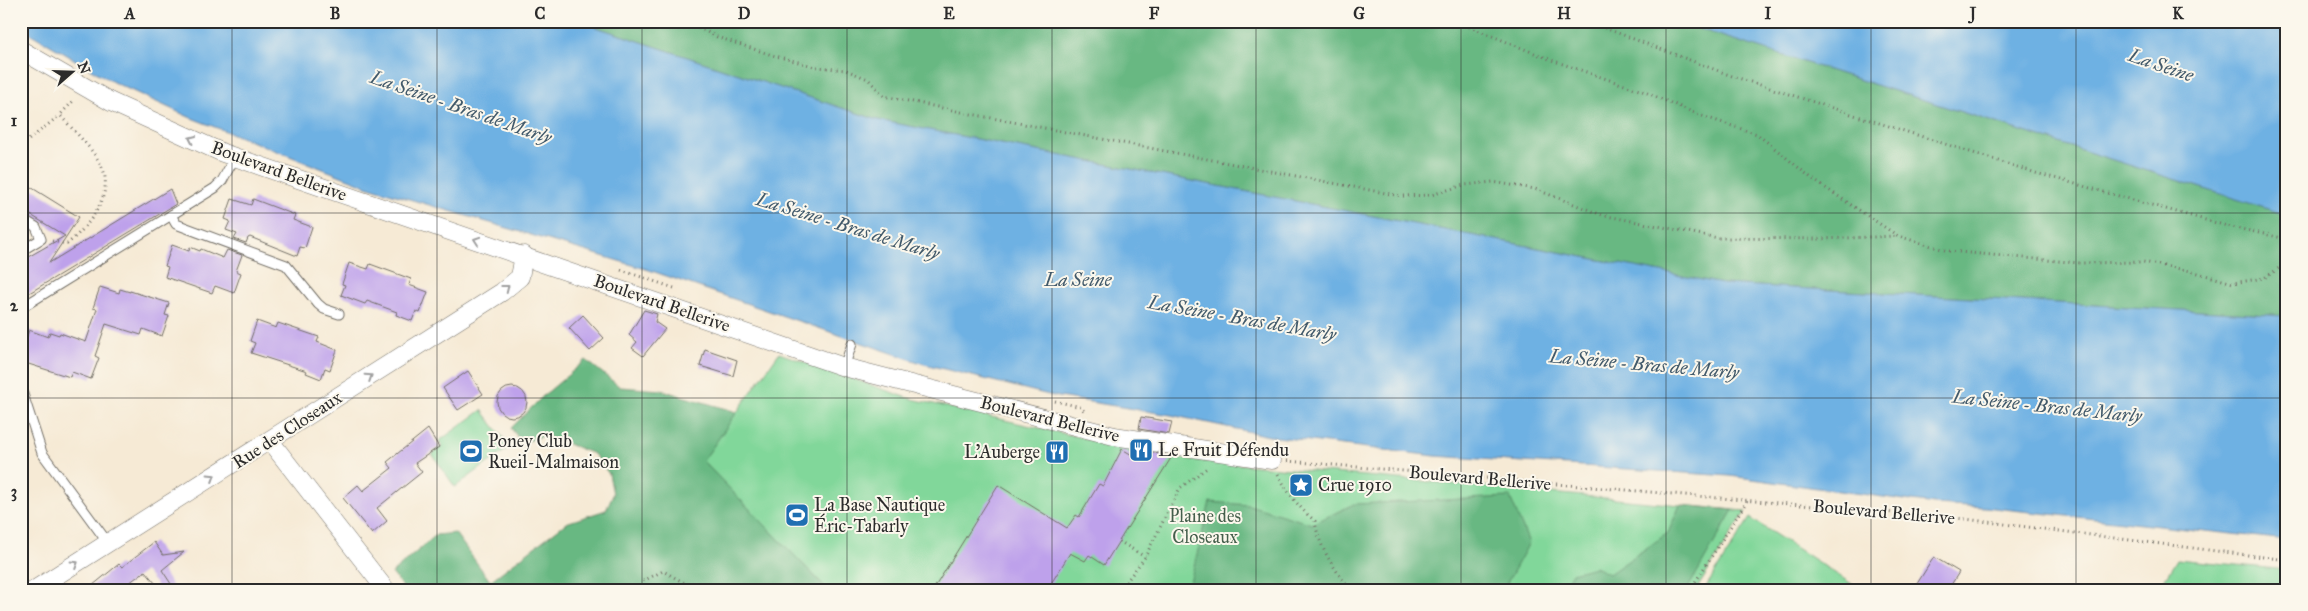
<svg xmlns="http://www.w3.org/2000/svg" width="2308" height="611" font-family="'IM FELL Great Primer',serif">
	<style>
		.green { fill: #81d79a; stroke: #568162 }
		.forest { fill: #68b882; stroke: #4a7256 }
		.water { fill: #6eb1e3; stroke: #4c6e87 }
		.building { fill: #bea1eb }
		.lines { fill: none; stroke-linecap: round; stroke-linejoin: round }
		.service-casing { stroke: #726e66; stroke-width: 11 }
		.minor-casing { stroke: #726e66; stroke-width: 19 }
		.path { stroke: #726e66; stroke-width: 3; stroke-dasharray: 1 4; stroke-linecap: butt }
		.service { stroke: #fff; stroke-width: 9 }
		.minor { stroke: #fff; stroke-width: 18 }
		.oneway { stroke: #a0a0a0 }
		.grid { fill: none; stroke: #2b2b2b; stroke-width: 1; stroke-opacity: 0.55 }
		.labels { text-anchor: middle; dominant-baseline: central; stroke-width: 4; stroke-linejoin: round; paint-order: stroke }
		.street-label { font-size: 18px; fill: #2b2b2b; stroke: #fbf7ec }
		.poi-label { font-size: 18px; fill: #2b2b2b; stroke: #fbf7ec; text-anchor: start }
		.park-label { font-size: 18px; fill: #455f4c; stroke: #fbf7ec }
		.water-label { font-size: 19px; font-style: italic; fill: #425a6b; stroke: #fbf7ec }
		.neatline { fill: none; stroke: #2b2b2b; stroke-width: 2 }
		.grid-label { font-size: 16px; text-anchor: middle; font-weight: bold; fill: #2b2b2b }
	</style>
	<rect width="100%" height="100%" fill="#fbf7ec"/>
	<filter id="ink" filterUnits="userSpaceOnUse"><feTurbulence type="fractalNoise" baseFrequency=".02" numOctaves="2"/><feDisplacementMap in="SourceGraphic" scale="10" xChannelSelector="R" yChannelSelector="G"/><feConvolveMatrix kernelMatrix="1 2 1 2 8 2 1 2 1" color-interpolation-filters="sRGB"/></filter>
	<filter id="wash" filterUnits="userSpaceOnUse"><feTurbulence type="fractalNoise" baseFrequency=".0096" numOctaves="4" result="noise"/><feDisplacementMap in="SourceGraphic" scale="20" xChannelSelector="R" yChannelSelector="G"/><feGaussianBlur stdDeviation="1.12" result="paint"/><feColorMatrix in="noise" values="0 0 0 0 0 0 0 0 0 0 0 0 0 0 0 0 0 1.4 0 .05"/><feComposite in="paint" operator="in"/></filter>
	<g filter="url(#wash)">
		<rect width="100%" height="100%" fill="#f6ead5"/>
		<g class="green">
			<polygon points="779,353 908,398 1171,458 1746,511 1696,590 828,590 702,461"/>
			<polygon points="482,410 510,447 455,487 432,454 442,446 439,441"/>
			<polygon points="1750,518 1861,590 1704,590"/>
			<polygon points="2177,559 2287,570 2287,590 2158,590"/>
		</g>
		<g class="forest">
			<polygon points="578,21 1674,21 2287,215 2287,316 1723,284 878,120"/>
			<polygon points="586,360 620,387 661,390 737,412 703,461 828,590 405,590 392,573 436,535 455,533 490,581 566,523 606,510 613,494 609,474 594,454 545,435 522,443 511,428 543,396"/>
			<polygon points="1510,497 1529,543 1507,583 1510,590 1188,590 1210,502 1249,505 1312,524 1354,504"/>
			<polygon points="1680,505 1733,510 1687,590 1561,590 1572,573 1595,567 1609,574 1668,533"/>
		</g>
		<g class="water">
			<polygon points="21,21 578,21 878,120 1723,284 2287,316 2287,540 1985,507 1934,504 1730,476 1435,456 1368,448 1269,436 1171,415 1053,396 924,364 646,269 372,188 189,117 113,82 21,28"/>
			<polygon points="1674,21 2287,21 2287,215"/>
		</g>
		<g id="blocks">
			<g class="building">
				<polygon points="21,181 79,217 49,263 170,189 176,204 21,298 21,261 65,236 21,209"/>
				<polygon points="232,199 251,205 253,199 295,215 293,220 312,227 305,248 300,247 297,256 250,237 248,238 246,243 234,239 237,234 226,230 230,221 225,219"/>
				<polygon points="172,245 189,251 190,247 200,251 201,249 223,258 227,250 242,255 236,271 241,273 234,293 215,286 212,293 165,277 168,267 165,266"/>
				<polygon points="349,263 368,269 370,264 411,279 409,285 428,292 420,313 416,311 412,321 396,315 397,312 367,301 365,304 341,295 345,285 342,284"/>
				<polygon points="100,287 119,293 120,289 130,292 130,291 169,303 165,315 169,316 162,336 143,329 141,335 106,324 95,356 99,358 91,379 72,372 70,377 22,362 26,352 22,351 29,330 48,337 50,332 59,335 60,333 86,342 97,309 93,308"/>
				<polygon points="644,310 657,314 655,322 665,329 643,356 632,348 637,342 629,335"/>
				<polygon points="583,315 604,338 590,351 569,328"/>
				<polygon points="257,321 276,328 278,323 319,337 317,342 337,350 330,370 325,368 321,379 306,373 307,371 251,353 255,343 250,341"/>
				<polygon points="705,349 737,360 733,376 700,366"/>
				<polygon points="468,371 483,394 458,410 443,388"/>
				<circle cx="512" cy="402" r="15"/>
				<polygon points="1141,417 1172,422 1169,434 1139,429"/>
				<polygon points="428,429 439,447 415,463 422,472 377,508 387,521 372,534 343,498 358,485 363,491 392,468 387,462"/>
				<polygon points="1122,449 1134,456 1135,450 1166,455 1165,457 1171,458 1104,565 1089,555 1085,561 1070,553 1047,590 933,590 998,485 1067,528 1076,515 1079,517 1099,484 1103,486"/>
				<polygon points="154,542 163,555 184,552 162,570 175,590 161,590 145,571 125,586 125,590 87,590 119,564 122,567"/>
				<polygon points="1934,557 1959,572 1948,590 1913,590"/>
			</g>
		</g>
	</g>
	<g filter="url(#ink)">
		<use href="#blocks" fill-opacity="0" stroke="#726e66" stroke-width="1"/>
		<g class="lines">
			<g class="service-casing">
				<g id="service">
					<polyline points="171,215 176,224 286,265 318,304 324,309 339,314"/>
					<polyline points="21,218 36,227 41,239 21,251"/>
					<polyline points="21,308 215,188 222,181 235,157"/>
					<polyline points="844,367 852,344"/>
					<polyline points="21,388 42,453 108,543"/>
				</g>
			</g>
			<g class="minor-casing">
				<g id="minor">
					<polyline points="21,50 111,102 223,153 844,367 1114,436 1272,460"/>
					<polyline points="270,441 386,590"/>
					<polyline points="34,590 502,292 520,277 524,255"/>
				</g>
			</g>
			<g class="path">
				<polyline points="685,21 717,37 772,55 817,67 846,70 868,79 884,96 971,114 1401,196 1431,195 1464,185 1493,182 1535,189 1602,215 1718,238 1819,239 1898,236"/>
				<polyline points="1455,21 1554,61 1645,92 1702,116 1757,134 1815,181 1898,236 1948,251 2080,263 2143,262 2191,271 2233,283 2264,278 2284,265 2287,257"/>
				<polyline points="1586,21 1732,76 2036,173 2227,226 2287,239"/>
				<polyline points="21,146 60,115"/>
				<path d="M52,241l15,3c20,-16 48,-49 35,-77 -8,-17 -29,-37 -42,-52l15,-16"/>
				<polyline points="621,270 674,288"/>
				<polyline points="1055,401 1081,407 1084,411"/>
				<polyline points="1287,461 1965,519 2287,560"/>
				<path d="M1278,474c10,19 20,33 37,47 4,28 19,46 35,69"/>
				<polyline points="1119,541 1145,557"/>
				<polyline points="647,590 643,581 663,571 697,590"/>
				<polyline points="1120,590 1145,557 1180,488 1207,468"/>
				<polyline points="1690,590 1747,501"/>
			</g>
			<use href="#service" class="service"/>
			<use href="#minor" class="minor"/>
		</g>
		<defs><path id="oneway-chevron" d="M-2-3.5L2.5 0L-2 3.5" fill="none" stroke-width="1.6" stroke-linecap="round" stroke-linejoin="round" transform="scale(1.25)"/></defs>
		<g class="oneway">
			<use href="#oneway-chevron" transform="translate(192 139) rotate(-155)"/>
			<use href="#oneway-chevron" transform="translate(477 240) rotate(-161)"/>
			<use href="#oneway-chevron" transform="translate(506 288) rotate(-38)"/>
			<use href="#oneway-chevron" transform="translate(369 377) rotate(-33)"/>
			<use href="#oneway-chevron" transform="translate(212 477) rotate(-32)"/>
			<use href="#oneway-chevron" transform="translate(75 564) rotate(-32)"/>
		</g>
	</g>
	<path class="grid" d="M232,21v569M437,21v569M642,21v569M847,21v569M1052,21v569M1256,21v569M1461,21v569M1666,21v569M1871,21v569M2076,21v569M21,213h2266M21,398h2266"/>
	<defs>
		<g id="restaurant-square" transform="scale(1.25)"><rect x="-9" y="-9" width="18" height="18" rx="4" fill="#1f6fb2" stroke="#fbf7ec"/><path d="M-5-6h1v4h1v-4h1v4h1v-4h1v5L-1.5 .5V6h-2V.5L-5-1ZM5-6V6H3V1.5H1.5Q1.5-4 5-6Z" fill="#fff"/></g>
		<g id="stadium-square" transform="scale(1.25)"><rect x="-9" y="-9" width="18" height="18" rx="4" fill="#1f6fb2" stroke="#fbf7ec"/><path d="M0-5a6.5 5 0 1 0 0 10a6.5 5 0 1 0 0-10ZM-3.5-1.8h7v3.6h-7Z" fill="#fff"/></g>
		<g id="sight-square" transform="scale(1.25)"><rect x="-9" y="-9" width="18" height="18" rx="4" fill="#1f6fb2" stroke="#fbf7ec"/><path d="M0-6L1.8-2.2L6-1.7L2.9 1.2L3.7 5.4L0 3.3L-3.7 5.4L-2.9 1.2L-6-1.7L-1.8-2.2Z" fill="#fff"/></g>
	</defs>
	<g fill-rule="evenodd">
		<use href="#restaurant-square" x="1141" y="450"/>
		<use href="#stadium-square" x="471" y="451"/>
		<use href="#restaurant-square" x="1057" y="452"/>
		<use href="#sight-square" x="1301" y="485"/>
		<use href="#stadium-square" x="797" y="515"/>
	</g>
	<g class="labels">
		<g class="street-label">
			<text transform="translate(279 171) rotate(20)">Boulevard Bellerive</text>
			<text transform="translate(662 303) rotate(19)">Boulevard Bellerive</text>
			<text transform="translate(1050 419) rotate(14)">Boulevard Bellerive</text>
			<text transform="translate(287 430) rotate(-33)">Rue des Closeaux</text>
			<text transform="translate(1480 478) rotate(5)">Boulevard Bellerive</text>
			<text transform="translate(1884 512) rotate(5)">Boulevard Bellerive</text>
		</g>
		<g class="poi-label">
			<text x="488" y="441">Poney Club<tspan x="488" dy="21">Rueil-Malmaison</tspan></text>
			<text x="1158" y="450">Le Fruit Défendu</text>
			<text x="1040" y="452" text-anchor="end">L'Auberge</text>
			<text x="1318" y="485">Crue 1910</text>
			<text x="814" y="505">La Base Nautique<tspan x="814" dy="21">Éric-Tabarly</tspan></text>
		</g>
		<g class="park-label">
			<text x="1205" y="516">Plaine des<tspan x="1205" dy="21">Closeaux</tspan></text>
		</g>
		<g class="water-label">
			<text transform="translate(2161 65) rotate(19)">La Seine</text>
			<text transform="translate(461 107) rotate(19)">La Seine - Bras de Marly</text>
			<text transform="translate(848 226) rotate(17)">La Seine - Bras de Marly</text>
			<text x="1078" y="279">La Seine</text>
			<text transform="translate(1242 318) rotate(10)">La Seine - Bras de Marly</text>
			<text transform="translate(1644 364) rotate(5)">La Seine - Bras de Marly</text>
			<text transform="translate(2047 406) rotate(6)">La Seine - Bras de Marly</text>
		</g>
	</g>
	<rect width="2308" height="611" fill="none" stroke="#fbf7ec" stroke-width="55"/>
	<g transform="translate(72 72) rotate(70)" stroke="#fbf7ec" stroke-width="4" paint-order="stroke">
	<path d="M0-4L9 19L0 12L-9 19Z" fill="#2b2b2b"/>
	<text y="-8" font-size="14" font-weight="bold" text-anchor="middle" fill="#2b2b2b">N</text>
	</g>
	<rect x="28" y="28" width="2252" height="556" class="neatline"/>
	<g class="grid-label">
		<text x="130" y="19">A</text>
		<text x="335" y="19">B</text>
		<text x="540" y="19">C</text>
		<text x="744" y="19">D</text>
		<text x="949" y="19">E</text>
		<text x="1154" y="19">F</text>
		<text x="1359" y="19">G</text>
		<text x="1564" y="19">H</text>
		<text x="1768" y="19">I</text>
		<text x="1973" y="19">J</text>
		<text x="2178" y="19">K</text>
		<text x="14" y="126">1</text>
		<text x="14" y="311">2</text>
		<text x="14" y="497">3</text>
	</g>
</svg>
